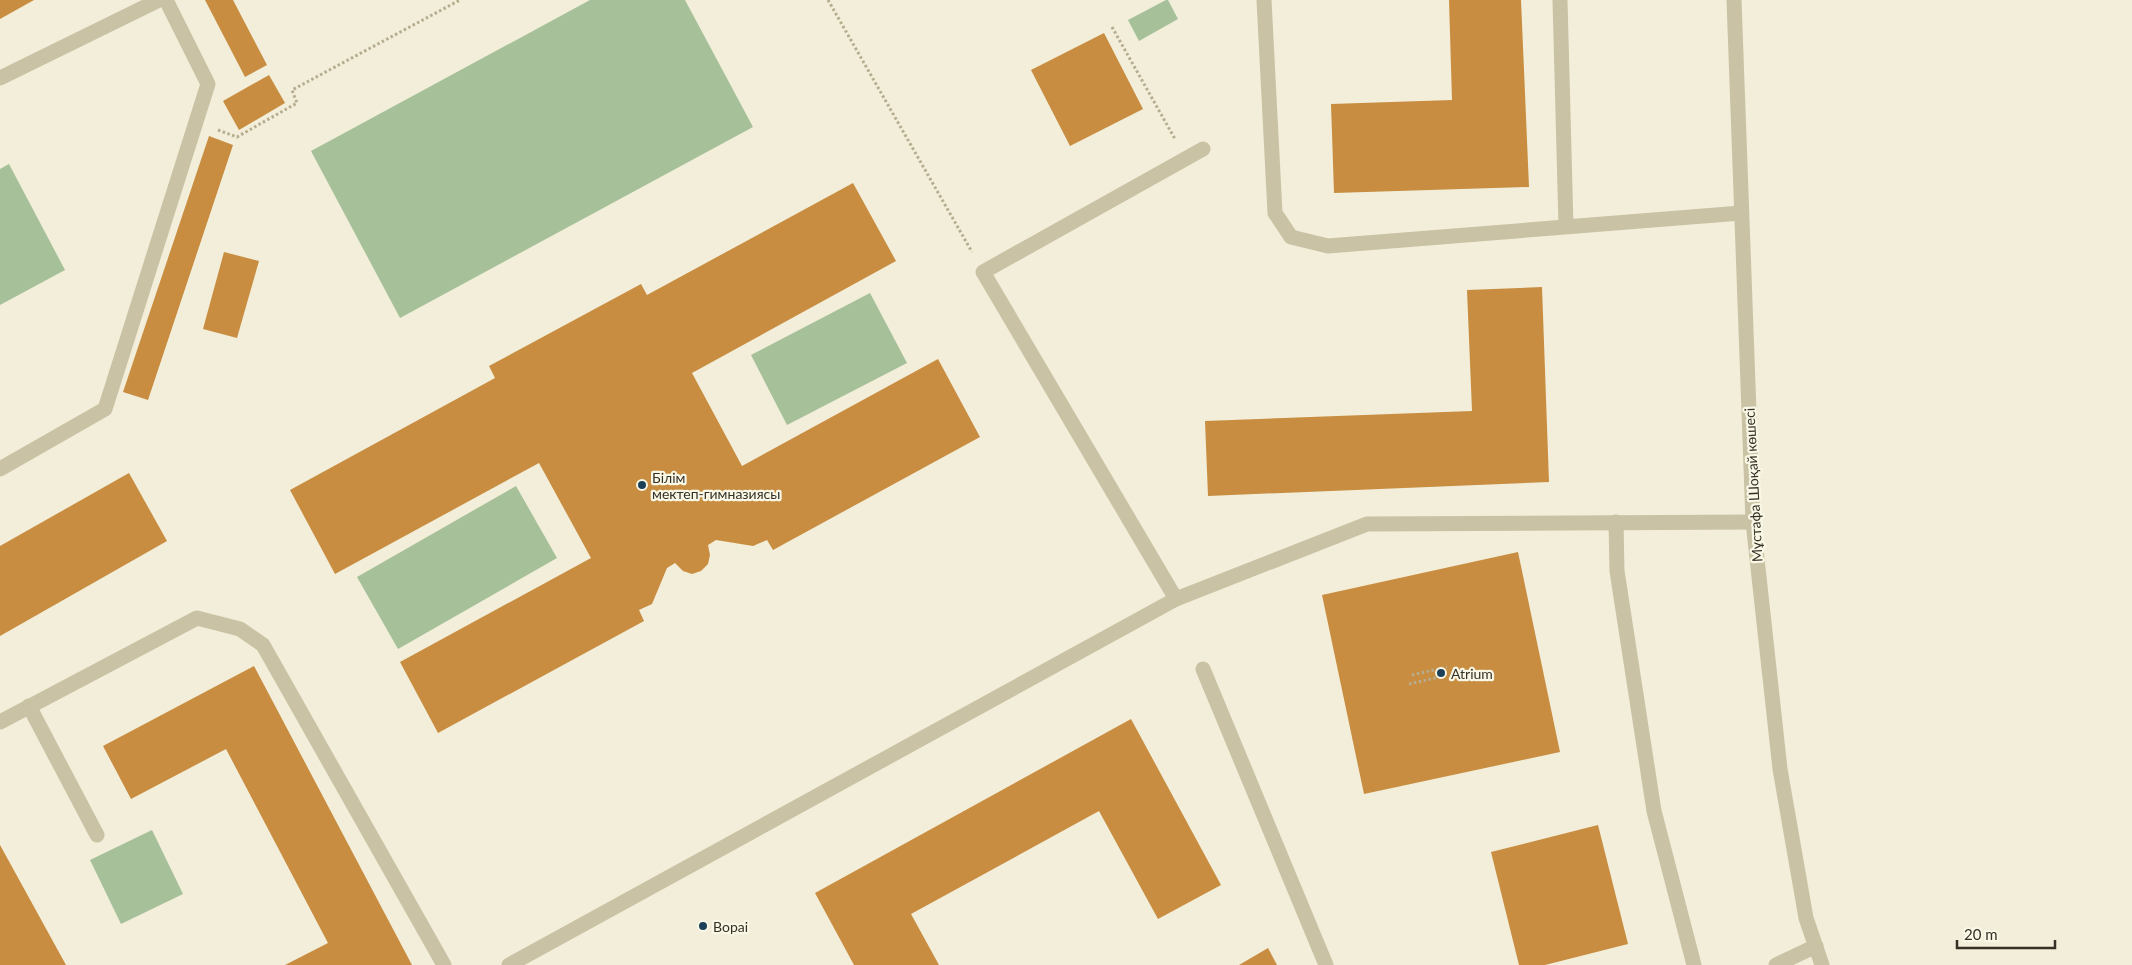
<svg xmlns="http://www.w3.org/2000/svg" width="2132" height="965" font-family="Lato,sans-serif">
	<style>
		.green { fill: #a6c199 }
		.building { fill: #c88d40 }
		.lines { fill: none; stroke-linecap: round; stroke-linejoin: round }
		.path { stroke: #b6ac8f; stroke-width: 3; stroke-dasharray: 2.5 2.5; stroke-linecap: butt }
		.minor { stroke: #cac2a5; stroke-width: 15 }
		.poi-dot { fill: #1b4057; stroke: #f9f7e5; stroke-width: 2 }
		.labels { text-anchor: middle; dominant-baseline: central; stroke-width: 4.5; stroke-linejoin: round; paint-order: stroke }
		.poi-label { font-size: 14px; fill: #353026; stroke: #f9f7e5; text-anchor: start }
		.street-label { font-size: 14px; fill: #353026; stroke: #f9f7e5 }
	</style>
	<rect width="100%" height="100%" fill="#f2eed9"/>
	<g class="green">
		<polygon points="590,0 685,0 753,127 400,318 311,151"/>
		<polygon points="1166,0 1168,0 1178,19 1139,41 1128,20"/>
		<polygon points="9,164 65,270 0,305 0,169"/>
		<polygon points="870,293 907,363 787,425 751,355"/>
		<polygon points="516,486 557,558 398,649 357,577"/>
		<polygon points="152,830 183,894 121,924 90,860"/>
	</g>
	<g class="building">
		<polygon points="0,0 34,0 0,19"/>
		<polygon points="205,0 233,0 267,65 245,77"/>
		<polygon points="1449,0 1521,0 1529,187 1334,193 1331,104 1452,100"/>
		<polygon points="1104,33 1143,109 1070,146 1031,70"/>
		<polygon points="269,75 285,103 239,130 223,101"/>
		<polygon points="209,136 233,145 148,400 123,392"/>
		<polygon points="853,183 896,261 692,373 742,466 938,359 980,437 773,550 767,540 753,546 716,540 708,545 710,555 708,564 701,571 692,574 683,571 675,563 667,568 652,604 639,610 644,621 438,733 400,662 591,558 539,463 335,574 290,490 495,378 489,366 641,284 647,295"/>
		<polygon points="224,252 259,261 237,338 203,329"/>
		<polygon points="1542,287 1549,482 1208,496 1205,421 1472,411 1467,290"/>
		<polygon points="129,473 167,541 0,636 0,546"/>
		<polygon points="1518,552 1560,752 1364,794 1322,595"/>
		<polygon points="254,666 412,965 285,965 328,943 226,749 131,799 103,746"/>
		<polygon points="1131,719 1221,885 1158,919 1099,811 911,914 939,965 854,965 815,893"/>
		<polygon points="1598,825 1628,944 1545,965 1519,965 1491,852"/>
		<polygon points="0,845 66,965 0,965"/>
		<polygon points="1268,948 1277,965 1239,965"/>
	</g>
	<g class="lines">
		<g class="path">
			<polyline points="828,0 972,252"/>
			<polyline points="1112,27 1175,139"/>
			<polyline points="218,130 237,137 297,103 292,90 460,0"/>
			<polyline points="1412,675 1447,667"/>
			<polyline points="1409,684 1444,676"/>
		</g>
		<g class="minor">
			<polyline points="1264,0 1275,213 1291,237 1328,246 1741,213"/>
			<polyline points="1560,0 1566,226"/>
			<polyline points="1734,0 1753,522 1780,769 1806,918 1822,965"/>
			<polyline points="0,78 159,0"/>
			<polyline points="1203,149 983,272 1176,599 1367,524 1753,522"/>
			<polyline points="0,469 105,409 208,84 166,0"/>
			<polyline points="1616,522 1617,571 1654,811 1694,965"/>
			<polyline points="1203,669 1326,965"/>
			<polyline points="29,706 97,835"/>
			<polyline points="0,722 197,618 240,629 263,645 444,965"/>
			<polyline points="509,965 1176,599"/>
			<polyline points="1776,965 1816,946"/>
		</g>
	</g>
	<g class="poi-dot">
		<circle cx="642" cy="485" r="5"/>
		<circle cx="1441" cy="673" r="5"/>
		<circle cx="703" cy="926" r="5"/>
	</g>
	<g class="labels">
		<g class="poi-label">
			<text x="652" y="477">Білім<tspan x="652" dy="16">мектеп-гимназиясы</tspan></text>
			<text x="1451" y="673">Atrium</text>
			<text x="713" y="926">Bopai</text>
		</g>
		<g class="street-label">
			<text transform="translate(1753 485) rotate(-93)">Мұстафа Шоқай көшесі</text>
		</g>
	</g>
	<path d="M1957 940v8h98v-8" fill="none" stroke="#353026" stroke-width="2.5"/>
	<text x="1964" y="940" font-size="15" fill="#353026" stroke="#f9f7e5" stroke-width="4" paint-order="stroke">20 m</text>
</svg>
